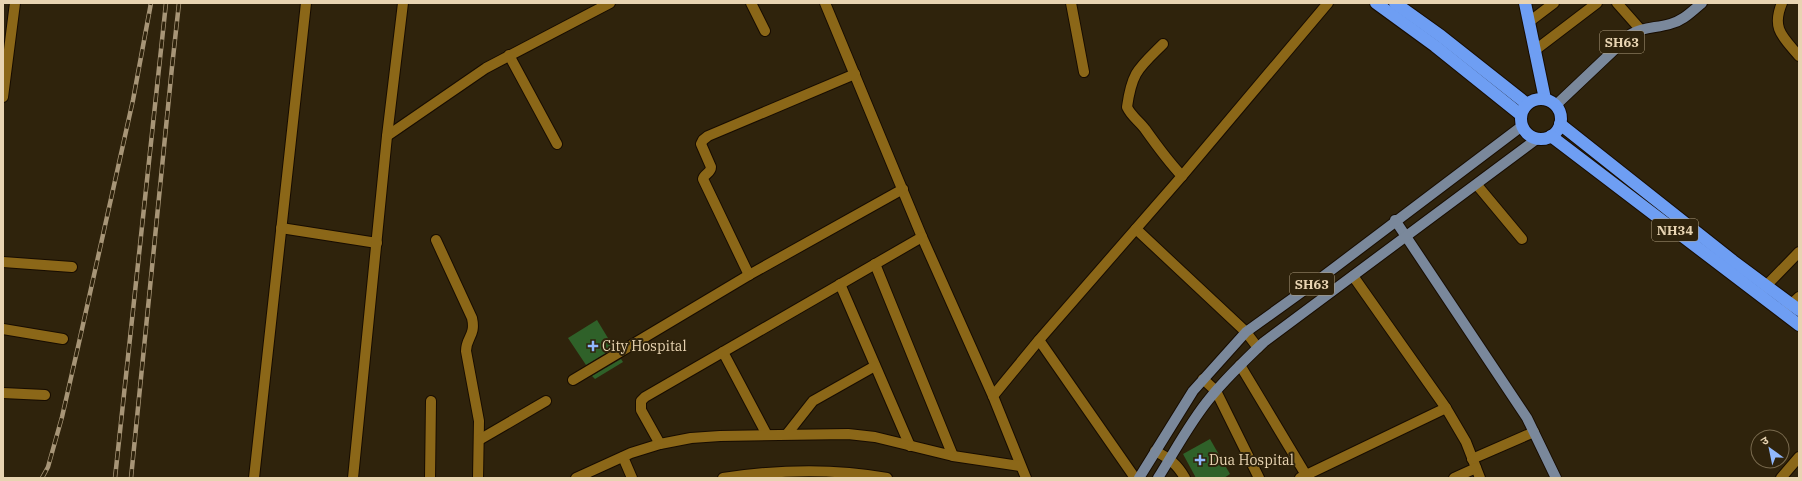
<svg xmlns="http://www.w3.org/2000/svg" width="1802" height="481" font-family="'IBM Plex Serif','Noto Sans Devanagari',serif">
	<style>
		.building { fill: #2f6129 }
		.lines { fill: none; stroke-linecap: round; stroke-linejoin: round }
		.minor-casing { stroke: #170c00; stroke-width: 12 }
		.major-casing { stroke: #170c00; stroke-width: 12 }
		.highway-casing { stroke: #170c00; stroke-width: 14 }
		.minor { stroke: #8b6718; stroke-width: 10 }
		.major { stroke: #7a889b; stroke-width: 10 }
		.highway { stroke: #6e9ef3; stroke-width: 12 }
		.rail-casing { stroke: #a79577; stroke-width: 4.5 }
		.rail { stroke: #2f230c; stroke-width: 3; stroke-dasharray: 9; stroke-linecap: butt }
		.poi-dot { fill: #91b8fd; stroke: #2f230c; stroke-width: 1.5 }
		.labels { text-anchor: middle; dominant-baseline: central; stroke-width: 4; stroke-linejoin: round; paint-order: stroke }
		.shield { fill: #2f230c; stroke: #b09f80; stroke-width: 1 }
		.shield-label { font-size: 13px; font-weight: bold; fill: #e8d4b2 }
		.poi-label { font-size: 14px; fill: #e8d4b2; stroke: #2f230c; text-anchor: start }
	</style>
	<rect width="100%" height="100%" fill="#2f230c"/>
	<g class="building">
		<polygon points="597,320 614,348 586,365 568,338"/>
		<polygon points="621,359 623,362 595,379 592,376"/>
		<polygon points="1210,439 1230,474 1224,478 1196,478 1183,454"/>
	</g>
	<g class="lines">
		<g class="minor-casing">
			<g id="minor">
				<polyline points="751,3 765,31"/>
				<polyline points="825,3 922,237 993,396 1026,478"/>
				<polyline points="1071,3 1084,72"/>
				<polyline points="1617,3 1640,29"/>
				<path d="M1782,3c-11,26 1,34 17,53"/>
				<polyline points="1529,22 1554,3"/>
				<path d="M1163,44c-24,24 -31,27 -36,63 4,9 12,14 18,22 12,17 22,31 37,47"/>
				<polyline points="1534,51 1597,3"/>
				<polyline points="509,55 557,144"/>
				<polyline points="3,97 15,3"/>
				<polyline points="387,136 486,68 610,3"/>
				<polyline points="1477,185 1522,239"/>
				<polyline points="281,228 377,243"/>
				<polyline points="1136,229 1246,332 1258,348"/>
				<path d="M436,240l36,78c4,18 -6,19 -6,33l13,70 -1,57"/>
				<polyline points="3,262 72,267"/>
				<polyline points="875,264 953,456"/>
				<path d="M749,275l-46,-96c1,-5 8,-6 8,-12l-10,-23 2,-4 5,-4 147,-62"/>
				<polyline points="1353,276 1446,408 1466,442 1480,478"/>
				<polyline points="840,284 910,446"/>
				<polyline points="1761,291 1799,252"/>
				<polyline points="1786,309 1799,297"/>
				<polyline points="3,329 63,339"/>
				<polyline points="1039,340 1135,478"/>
				<polyline points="723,352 767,435"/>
				<polyline points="1240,365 1306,475"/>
				<polyline points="1203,379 1216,391 1259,478"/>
				<polyline points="573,380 749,275 903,189"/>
				<polyline points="3,393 45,395"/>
				<polyline points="993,396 1039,340 1182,176 1328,3"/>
				<polyline points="787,434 813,401 875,366"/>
				<polyline points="479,440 546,401"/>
				<polyline points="660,444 641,410 641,401 645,397 922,237"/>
				<path d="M1155,451c14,7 22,13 30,27"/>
				<polyline points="623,457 632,478"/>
				<polyline points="1472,459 1534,432"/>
				<polyline points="254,478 306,3"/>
				<polyline points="353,478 387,136 403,3"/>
				<polyline points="430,478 431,401"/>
				<polyline points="576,478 631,453 660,444 691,438 720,436 848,434 875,437 953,456 1020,466"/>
				<path d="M723,478c53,-8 110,-10 164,0"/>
				<polyline points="1300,478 1446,408"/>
				<polyline points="1454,478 1476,468"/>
				<polyline points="1781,478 1799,457"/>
			</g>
		</g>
		<g class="major-casing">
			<g id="major">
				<path d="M1556,105l75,-71c12,-7 25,-6 39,-10 13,-3 22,-13 32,-21"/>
				<polyline points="1395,220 1527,418 1556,478"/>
				<polyline points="1139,478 1193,391 1246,332 1317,281 1522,126"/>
				<path d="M1158,478c17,-27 32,-56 52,-80 16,-20 35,-38 54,-56l274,-204"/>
			</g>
		</g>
		<g class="highway-casing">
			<g id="highway">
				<polyline points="1376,3 1435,46 1521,115"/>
				<polyline points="1395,3 1441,36 1527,104"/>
				<polyline points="1525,3 1545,99"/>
				<circle cx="1541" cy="119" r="20"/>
				<polyline points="1560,124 1733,261 1799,310"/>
				<polyline points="1551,136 1799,325"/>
			</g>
		</g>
		<use href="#minor" class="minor"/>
		<use href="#major" class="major"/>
		<use href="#highway" class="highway"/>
		<g class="rail-casing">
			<g id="rail">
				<polyline points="42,478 48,467 62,417 78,347 133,100 151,3"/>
				<polyline points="115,478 166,3"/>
				<polyline points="131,478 172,67 179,3"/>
			</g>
		</g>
		<use href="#rail" class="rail"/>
	</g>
	<g class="poi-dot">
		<path d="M591 340h4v4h4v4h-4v4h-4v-4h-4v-4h4z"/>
		<path d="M1198 454h4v4h4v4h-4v4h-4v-4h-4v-4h4z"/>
	</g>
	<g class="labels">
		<g class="shield">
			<rect x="1600" y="31" width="44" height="22" rx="3"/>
			<rect x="1652" y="219" width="46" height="22" rx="3"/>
			<rect x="1290" y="273" width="44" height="22" rx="3"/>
		</g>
		<g class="shield-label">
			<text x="1622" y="42">SH63</text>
			<text x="1675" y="230">NH34</text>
			<text x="1312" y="284">SH63</text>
		</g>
		<g class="poi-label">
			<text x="602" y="346">City Hospital</text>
			<text x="1209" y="460">Dua Hospital</text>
		</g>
	</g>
	<rect width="1802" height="481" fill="none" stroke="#e8d4b2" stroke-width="8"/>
	<g transform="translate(1770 449) rotate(327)"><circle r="19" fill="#2f230c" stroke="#796a4e"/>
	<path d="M0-3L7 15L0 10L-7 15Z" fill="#91b8fd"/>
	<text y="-6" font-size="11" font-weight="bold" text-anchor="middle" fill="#e8d4b2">उ</text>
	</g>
</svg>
